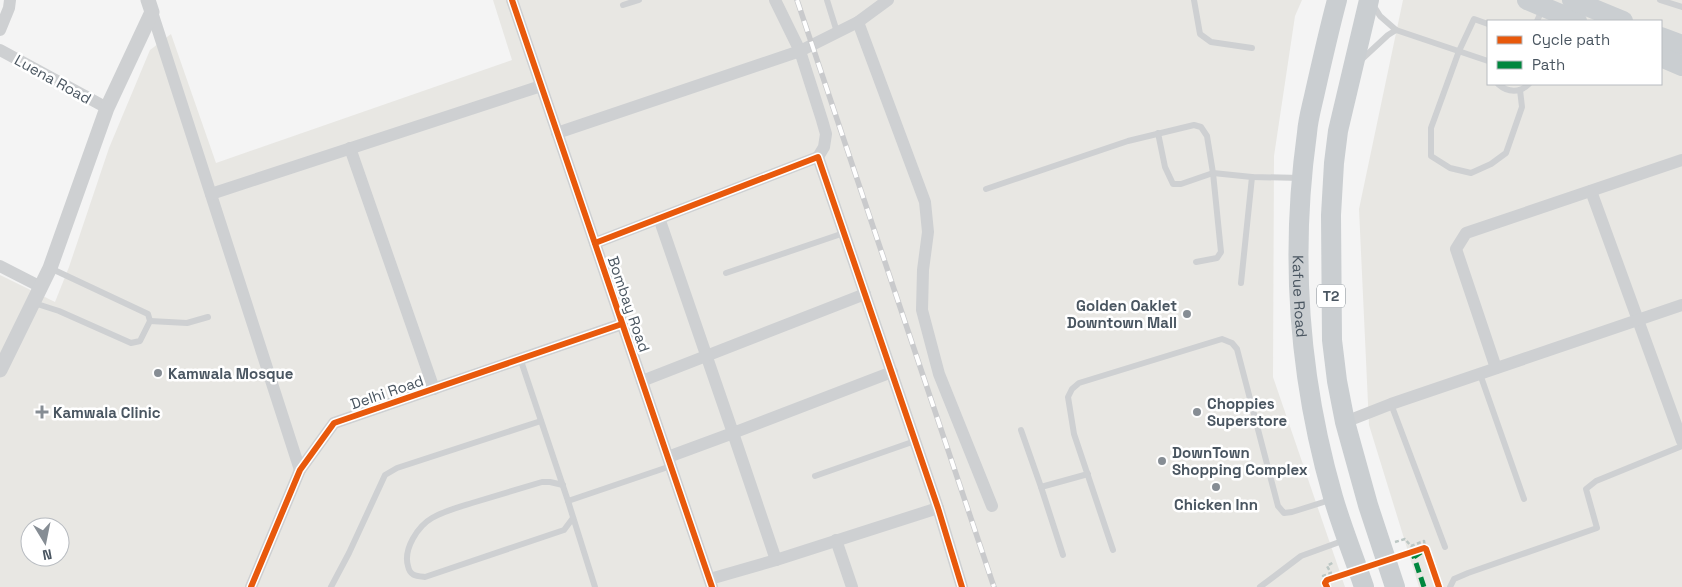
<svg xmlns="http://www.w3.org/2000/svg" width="1682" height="587" font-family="'Space Grotesk',sans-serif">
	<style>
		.commercial { fill: #e8e7e3; fill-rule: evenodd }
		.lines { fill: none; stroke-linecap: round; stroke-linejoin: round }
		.path { stroke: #bcc7c4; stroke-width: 2.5; stroke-dasharray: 4 2.5; stroke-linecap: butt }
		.service { stroke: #ced0d2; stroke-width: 6 }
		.minor { stroke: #ced0d2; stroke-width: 12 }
		.tertiary { stroke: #ced0d2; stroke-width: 15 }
		.primary { stroke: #caced1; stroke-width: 20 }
		.rail-casing { stroke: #c9cacc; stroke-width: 5.5 }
		.rail { stroke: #fff; stroke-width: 4; stroke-dasharray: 11; stroke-linecap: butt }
		.quiet { stroke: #00873e; stroke-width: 5; stroke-dasharray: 10 5; stroke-linecap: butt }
		.cycleway-casing { stroke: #fff; stroke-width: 9 }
		.cycleway { stroke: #e8590c; stroke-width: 6 }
		.poi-dot { fill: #868d94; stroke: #fff; stroke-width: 2 }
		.labels { text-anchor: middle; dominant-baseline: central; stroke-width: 5; stroke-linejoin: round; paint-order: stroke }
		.shield { fill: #fff; stroke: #808990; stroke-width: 1 }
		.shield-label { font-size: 14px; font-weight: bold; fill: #4a5661 }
		.street-label { font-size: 15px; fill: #4a5661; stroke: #fff }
		.poi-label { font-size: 15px; font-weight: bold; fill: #4a5661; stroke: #fff; text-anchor: start }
	</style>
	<rect width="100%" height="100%" fill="#f4f4f4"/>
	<g class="commercial">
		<path d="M493,0h809l-7,16 -21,140 -1,221 72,210h-1345v-312l55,27 14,-35 40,-119 41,-98 21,-16 45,129 296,-103zM30,527h30v30h-30z"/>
		<path d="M1403,0h279v587h-263l-50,-162 -10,-216zM1488,21h173v63h-173z"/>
	</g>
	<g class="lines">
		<g class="path">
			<polyline points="1395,542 1405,539 1411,546 1424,541 1425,548"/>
			<polyline points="1325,583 1323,576 1331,573 1327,566 1334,562"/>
		</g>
		<g class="service">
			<polyline points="827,0 837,32"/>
			<polyline points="1194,0 1200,34 1211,42 1252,48"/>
			<polyline points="1660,0 1682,7"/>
			<polyline points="1372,3 1380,16 1396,30 1488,61"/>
			<polyline points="623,5 639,0"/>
			<polyline points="1537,21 1542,10"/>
			<polyline points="1488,24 1474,19 1459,51 1431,128 1431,156 1450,168 1471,173 1491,164 1506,153 1522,107 1520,90"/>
			<polyline points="1361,60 1388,35 1396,30"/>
			<path d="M1498,84c10,9 22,9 31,0"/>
			<polyline points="1158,133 1165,167 1173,184 1181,184 1213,173 1221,252 1217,258 1196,262"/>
			<polyline points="986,189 1128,141 1194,125 1201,127 1207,136 1213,173 1252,177 1301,178"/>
			<polyline points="726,273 844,233"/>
			<polyline points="1241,283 1252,177"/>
			<polyline points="34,303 59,311 131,343 140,341 150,321 148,314 50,268"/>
			<polyline points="150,321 187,323 208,317"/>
			<polyline points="520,358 568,501 595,587"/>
			<polyline points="1480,374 1524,499"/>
			<polyline points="1391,404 1445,547"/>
			<polyline points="1021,430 1041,487"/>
			<polyline points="815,476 915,441"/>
			<path d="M563,485l-13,-3h-8c-24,7 -47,14 -70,21 -13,4 -28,8 -40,15 -14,8 -29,31 -24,48 2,10 8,10 17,11l139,-47 9,-12"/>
			<polyline points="568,501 671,466"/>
			<polyline points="1113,550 1074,434 1068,397 1072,389 1079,383 1222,339 1232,343 1237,349 1278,506 1284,513 1292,512 1330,500"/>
			<polyline points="1063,555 1041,487 1088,474"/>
			<polyline points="331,587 349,553 385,475 397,468 541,421"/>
			<polyline points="1260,587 1301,556 1345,540"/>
			<polyline points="1450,587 1454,579 1468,573 1597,528 1586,489 1596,481 1682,446"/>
		</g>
		<g class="minor">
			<polyline points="512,0 712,587"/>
			<polyline points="775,0 800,51 822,120 826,134 824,147 818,157"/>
			<polyline points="152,12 300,470"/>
			<polyline points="858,22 925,202 928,232 923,270 922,310 939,374 992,506"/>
			<polyline points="0,30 9,8 10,0"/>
			<polyline points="0,50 107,108"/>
			<polyline points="557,133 800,51 858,22 888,0"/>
			<polyline points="350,148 434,389"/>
			<polyline points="1591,191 1682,441"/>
			<polyline points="211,194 541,86"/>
			<polyline points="659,218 733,433 892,372"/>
			<polyline points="595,243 818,157 938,508 962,587"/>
			<polyline points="0,266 41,287"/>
			<polyline points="1496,368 1456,249 1466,233 1682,160"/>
			<polyline points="642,381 865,294"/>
			<polyline points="1345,422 1391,404 1682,305"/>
			<polyline points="668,457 733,433 776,560"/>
			<polyline points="836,540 852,587"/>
			<polyline points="710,579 776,560 938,508"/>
			<polyline points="251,587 300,470 334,423 622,324"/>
		</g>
		<polyline class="tertiary" points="0,370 50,268 107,108 152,12 148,0"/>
		<g class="primary">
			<path id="s1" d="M1337,0c-8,30 -15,61 -22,92 -3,14 -7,27 -8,41 -17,122 -8,246 26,364 9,31 21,60 31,90"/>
			<polyline points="1369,0 1338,131 1334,163 1331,215 1332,340 1337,381 1345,422 1368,505 1395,587"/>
			<polyline points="1527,0 1577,21"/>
			<polyline points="1572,0 1623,21"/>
			<polyline points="1661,37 1682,45"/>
			<polyline points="1661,57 1682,66"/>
		</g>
		<g class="rail-casing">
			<polyline id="rail" points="797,0 994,587"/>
		</g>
		<use href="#rail" class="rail"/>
		<polyline class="quiet" points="1421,552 1414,557 1424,587"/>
		<g class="cycleway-casing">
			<g id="cycleway">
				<polyline points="512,0 712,587"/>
				<polyline points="595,243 818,157 938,508 962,587"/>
				<polyline points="251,587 300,470 334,423 622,324"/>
				<polyline points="1327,587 1325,583 1327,580 1424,548 1426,549 1439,587"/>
			</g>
		</g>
		<use href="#cycleway" class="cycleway"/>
	</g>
	<g class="poi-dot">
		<circle cx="1187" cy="314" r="5"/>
		<circle cx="158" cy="373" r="5"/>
		<path d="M39.5 404.5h5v5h5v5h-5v5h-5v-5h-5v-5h5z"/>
		<circle cx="1197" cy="412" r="5"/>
		<circle cx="1162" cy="461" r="5"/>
		<circle cx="1216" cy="487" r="5"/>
	</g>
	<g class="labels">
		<rect class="shield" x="1317" y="284.5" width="28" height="23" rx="4"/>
		<g class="shield-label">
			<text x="1331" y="296">T2</text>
		</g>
		<g class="street-label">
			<text transform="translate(53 79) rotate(29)">Luena Road</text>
			<text stroke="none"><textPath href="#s1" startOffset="300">Kafue Road</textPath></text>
			<text transform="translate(629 304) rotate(71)">Bombay Road</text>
			<text transform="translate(387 392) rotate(-19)">Delhi Road</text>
		</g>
		<g class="poi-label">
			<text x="1177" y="305" text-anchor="end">Golden Oaklet<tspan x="1177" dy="17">Downtown Mall</tspan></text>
			<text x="168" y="373">Kamwala Mosque</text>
			<text x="1207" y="403">Choppies<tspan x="1207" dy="17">Superstore</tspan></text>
			<text x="53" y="412">Kamwala Clinic</text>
			<text x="1172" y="452">DownTown<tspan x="1172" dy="17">Shopping Complex</tspan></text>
			<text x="1216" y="504" text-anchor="middle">Chicken Inn</text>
		</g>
	</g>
	<rect x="1487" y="20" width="175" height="65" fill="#ffffff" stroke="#b7bbc0"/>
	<rect x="1497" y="36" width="25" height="8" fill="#e8590c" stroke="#b7bbc0"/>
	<text x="1532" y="45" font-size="15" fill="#4a5661">Cycle path</text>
	<rect x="1497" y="61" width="25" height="8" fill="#00873e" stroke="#b7bbc0"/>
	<text x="1532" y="70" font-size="15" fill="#4a5661">Path</text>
	<g transform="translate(45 542) rotate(170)"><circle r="24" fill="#ffffff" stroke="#b7bbc0"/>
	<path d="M0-4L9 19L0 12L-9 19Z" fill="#868d94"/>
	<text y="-8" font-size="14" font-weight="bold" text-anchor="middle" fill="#4a5661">N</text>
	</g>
</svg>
